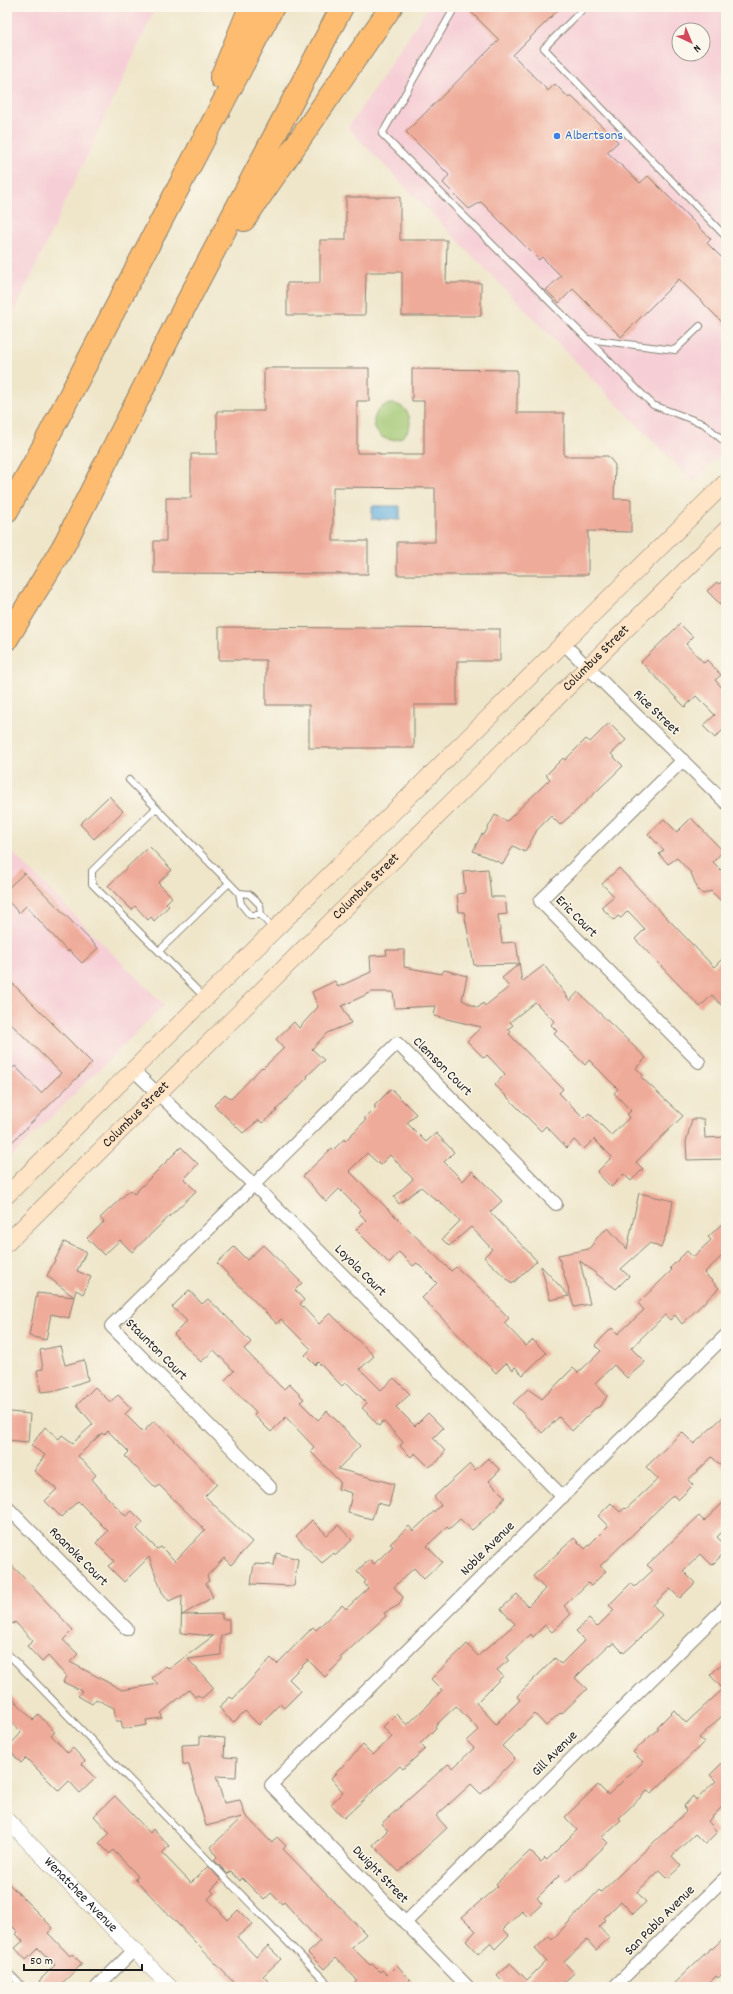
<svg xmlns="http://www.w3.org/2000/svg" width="733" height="1994" font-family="Dekko,sans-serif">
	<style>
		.built { fill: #f6cfd6; fill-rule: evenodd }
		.green { fill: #a2c873; stroke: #5f7248 }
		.water { fill: #63afdc; stroke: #40667c }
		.building { fill: #efab9a; fill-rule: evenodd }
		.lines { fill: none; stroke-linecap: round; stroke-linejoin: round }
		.service-casing { stroke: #868173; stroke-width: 8 }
		.minor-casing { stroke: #868173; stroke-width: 14 }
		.tertiary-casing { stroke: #868173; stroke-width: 16 }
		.secondary-casing { stroke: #868173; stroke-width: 18 }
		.motorway-casing { stroke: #868173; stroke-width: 24 }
		.service { stroke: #fff; stroke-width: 6 }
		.minor { stroke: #fff; stroke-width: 12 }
		.tertiary { stroke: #fff; stroke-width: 15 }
		.secondary { stroke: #ffe4c6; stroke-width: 17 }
		.motorway { stroke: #febc70; stroke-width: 22 }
		.shop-dot { fill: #3f7fe0; stroke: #fbf7ec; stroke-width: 1.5 }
		.labels { text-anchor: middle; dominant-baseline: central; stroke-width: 3; stroke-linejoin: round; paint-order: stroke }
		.shop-label { font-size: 14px; fill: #366cbe; stroke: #fbf7ec; text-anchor: start }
		.street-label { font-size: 14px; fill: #1c1c1c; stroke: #fbf7ec }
	</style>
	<rect width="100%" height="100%" fill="#fbf7ec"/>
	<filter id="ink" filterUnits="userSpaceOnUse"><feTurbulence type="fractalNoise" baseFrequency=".025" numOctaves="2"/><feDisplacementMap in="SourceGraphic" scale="8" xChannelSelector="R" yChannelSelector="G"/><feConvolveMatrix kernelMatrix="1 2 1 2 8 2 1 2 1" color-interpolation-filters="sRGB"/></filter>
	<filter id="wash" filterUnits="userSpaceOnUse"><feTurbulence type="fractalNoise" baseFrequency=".012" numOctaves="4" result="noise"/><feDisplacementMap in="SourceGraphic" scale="16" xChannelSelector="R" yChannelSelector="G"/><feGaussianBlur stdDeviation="0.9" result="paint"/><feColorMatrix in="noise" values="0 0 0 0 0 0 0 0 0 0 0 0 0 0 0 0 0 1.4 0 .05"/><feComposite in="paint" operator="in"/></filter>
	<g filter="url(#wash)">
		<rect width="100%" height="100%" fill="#efe6ca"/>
		<g class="built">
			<polygon points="7,7 156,7 7,328"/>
			<path d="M428,7h298v442l-33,33 -345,-354zM679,30h24v24h-24z"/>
			<polygon points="7,847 164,1005 7,1161"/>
		</g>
		<circle class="green" cx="392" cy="422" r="18"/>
		<polygon class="water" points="372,506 400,506 400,520 372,519"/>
		<g id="blocks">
			<g class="building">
				<polygon points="466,7 561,7 513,55 548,91 555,84 569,98 571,96 618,142 607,152 640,183 648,176 711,239 707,243 726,262 726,326 679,279 621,337 573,289 559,303 546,290 561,276 542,257 539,260 481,202 469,209 443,183 449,175 406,132 499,40"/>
				<polygon points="346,197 400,197 400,240 447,240 446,283 481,283 481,316 402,316 402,272 366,272 365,315 287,315 287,283 320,283 320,240 346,240"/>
				<polygon points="264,368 369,368 369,401 357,401 357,453 380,453 380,455 424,455 424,401 412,401 412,369 517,370 517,413 564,413 564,456 608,456 615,465 614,499 631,499 631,532 588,531 588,575 397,575 397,542 435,542 435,488 333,487 333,541 368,541 368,574 154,573 154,541 166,541 166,498 191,498 191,454 217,454 217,411 264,411"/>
				<polygon points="726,578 726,610 707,591 717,582 719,584"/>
				<polygon points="680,624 693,637 686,644 704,663 707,660 721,675 715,680 726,692 726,727 715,738 703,726 715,715 696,696 685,707 641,662"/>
				<polygon points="219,627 500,629 500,661 457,661 457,705 414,705 414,748 309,748 309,705 266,705 266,660 219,660"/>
				<polygon points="609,723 626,740 611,754 623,766 577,810 560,825 551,816 537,830 525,852 513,846 503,864 473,851 482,834 484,835 495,815 507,821 550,779 546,775 563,758 565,760 586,739 590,742"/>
				<polygon points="109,796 123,811 94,839 80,824"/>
				<polygon points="691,818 723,851 713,862 726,875 726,906 711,891 703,894 698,890 691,873 677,858 668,864 659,854 664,850 648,834 664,819 677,832"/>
				<polygon points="149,846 172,870 158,883 172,897 166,903 169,906 154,921 151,917 148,920 135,906 132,910 108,886"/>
				<polygon points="619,868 714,967 726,955 726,1010 712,995 700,1007 635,939 645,929 628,911 621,918 618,916 614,920 601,907 614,896 602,884"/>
				<path d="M488,869l3,28h14l2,17 -9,1 4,28 14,-1 6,40 22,-17 26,36 8,-9 68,66 -10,10 7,7 -2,2 42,39 -47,46 7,7 -12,12 -7,-7 -13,13 -14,-15 15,-15 -18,-18 -10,10 -10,-9 -7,8 -21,-22 -5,5 -46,-46 10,-11 -18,-19 -3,3 -17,-17 14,-14 -47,-11 2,-10 -41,2 -2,-16h-21l-30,14 9,17 -24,10 -15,16 12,11 -17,16 1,1 -32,33 1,1 -15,12 -3,-3 -16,13 -29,-28 11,-11 6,5 31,-32 1,1 21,-20 -8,-9 18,-17 5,6 19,-21 -6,-15 23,-11 3,6 33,-15 -1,-16 17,-1 -1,-5h18v17l38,7 2,-4 23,6 -5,24 16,8 5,-5 2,3 24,-19 -7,-9 17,-14 -45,1 -10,-53h-5l-2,-18 8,-1 -2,-22zM535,1002l19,19 -3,4 6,6 -3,3 31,31 4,-5 29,29 -4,4 17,18 -4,3 3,3 -19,18 -22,-22 -5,5 -25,-25 4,-4 -54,-55 2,-2 -3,-3 5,-4 -3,-3z"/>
				<polygon points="24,873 98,948 82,963 69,950 68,952 26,906 19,913 7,900 7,889"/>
				<polygon points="7,978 92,1063 7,1147 7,1074 15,1066 41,1093 61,1073 7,1020"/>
				<polygon points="391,1089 416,1114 407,1123 426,1142 436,1133 454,1152 444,1162 463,1181 472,1171 502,1201 490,1212 537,1261 512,1284 484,1257 492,1249 471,1227 449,1246 442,1239 460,1221 438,1200 437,1201 421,1187 399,1204 394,1197 413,1179 390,1155 380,1165 367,1153 349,1171 451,1271 456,1267 482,1290 509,1318 504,1323 526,1346 533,1340 546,1353 523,1375 515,1367 513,1370 506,1363 496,1373 422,1298 437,1283 417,1263 413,1266 399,1252 389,1263 356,1230 366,1220 358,1212 360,1210 339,1189 326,1202 303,1176 331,1149 333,1150 344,1139 345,1141 366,1120 364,1119 376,1107 374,1106"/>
				<polygon points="692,1119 704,1119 705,1138 726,1137 726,1159 687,1160 686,1142"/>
				<polygon points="181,1147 198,1164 184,1179 196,1191 132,1252 120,1240 104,1255 87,1238 104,1222 100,1218 130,1190 134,1194"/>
				<polygon points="639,1193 673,1201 669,1225 661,1248 650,1243 621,1269 629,1276 616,1289 580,1261 590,1304 574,1307 558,1255 589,1249 600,1234 608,1228 627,1249"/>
				<polygon points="726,1220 726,1252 704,1273 719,1288 682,1324 675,1315 670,1320 665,1315 631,1348 645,1362 627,1378 614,1365 595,1383 607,1396 601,1406 594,1409 572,1431 559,1417 542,1433 513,1403 528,1389 542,1399 573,1368 578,1373 601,1351 595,1345 612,1328 618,1334 644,1310 638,1303 672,1270 670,1268 687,1251 693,1257 711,1240 708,1237"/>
				<polygon points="64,1242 86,1252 77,1271 91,1277 83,1294 76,1290 74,1297 47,1276"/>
				<polygon points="263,1245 302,1283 295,1290 304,1300 300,1304 319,1324 330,1313 374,1356 360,1369 381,1390 394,1378 410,1394 396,1407 415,1426 428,1413 443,1428 433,1438 445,1451 438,1461 429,1467 415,1453 411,1457 400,1446 403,1442 383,1421 379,1426 368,1414 362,1408 367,1403 346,1382 342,1386 318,1362 315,1365 305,1355 311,1349 281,1319 277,1324 217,1263 234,1247 247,1260"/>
				<polygon points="541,1266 569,1296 550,1300"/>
				<polygon points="189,1290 202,1304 208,1299 224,1314 251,1342 244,1349 281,1387 284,1389 289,1384 304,1399 300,1402 318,1420 327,1411 340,1424 360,1446 338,1469 394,1484 389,1506 377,1503 372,1519 348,1513 352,1493 338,1489 340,1482 310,1451 314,1447 286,1417 271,1432 254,1415 256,1412 225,1380 234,1371 214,1350 201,1362 174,1334 187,1321 172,1307"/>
				<polygon points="37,1293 74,1297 69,1318 51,1314 46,1340 29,1336"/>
				<polygon points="60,1346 65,1365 84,1360 88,1380 60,1390 41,1392 37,1370 43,1369 40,1350"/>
				<path d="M95,1387l15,15 8,-7 13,13 -6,6 18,18 11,-11 17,16 46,47 -12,12 47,46 -21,23 -7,-7 -17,18 2,5 -3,2 7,14 -31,18 40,-1v5h7v14l-8,3v19l-33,4 26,29 -12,10 -4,-3 -3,2 -6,-7 -28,23 1,5 -16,2 1,5 -24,4 -2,-8h-5l-2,-13 -18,-9 -4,5 -14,-8 4,-5 -19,-9 3,-6 -18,-20 -6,6 -15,-16 6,-5 -18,-19 -2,2 -6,-6v-58l66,70 -10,10 15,14 -8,8 52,28 36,-6 -6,-6 14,-12 3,3 44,-33 -32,-3 1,-38 -13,6 -7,-9 -13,-35 -25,25 -16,-16 6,-5 -18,-18 12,-12 -30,-30 -17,16 -16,-16 12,-12 -23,-18 11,-16 -14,-9 14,-19 14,12 3,-4 11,8 20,-19 -16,-19zM108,1431l21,21 -4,4 31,32 3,-3 46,45 -30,31 -14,-14 -4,2 -20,-20 6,-7 -11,-11 -6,5 -20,-20 -14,-17 4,-4 -18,-19 24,-23 2,2z"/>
				<polygon points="10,1412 30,1414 28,1442 7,1440 7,1420 9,1420"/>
				<polygon points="726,1414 726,1471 712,1457 688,1480 693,1485 678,1500 673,1495 600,1566 606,1571 591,1586 588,1583 564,1606 571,1614 552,1632 545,1625 533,1637 531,1634 507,1657 509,1660 497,1670 503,1676 476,1703 496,1724 520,1700 517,1696 555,1658 561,1664 583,1642 584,1639 576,1631 589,1619 597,1627 614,1610 609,1605 631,1583 635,1587 653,1570 647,1565 699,1516 704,1521 726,1500 726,1528 717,1537 726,1546 726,1551 712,1565 701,1554 683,1571 695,1583 680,1598 670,1589 653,1605 662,1615 638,1640 624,1653 614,1643 610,1646 609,1645 589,1664 575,1678 587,1689 561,1714 560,1713 546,1726 535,1714 513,1735 502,1746 515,1759 481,1794 471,1784 436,1816 447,1828 399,1872 373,1845 388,1830 381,1824 448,1764 453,1768 474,1748 467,1741 479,1730 456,1706 435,1726 436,1728 420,1744 425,1749 403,1769 400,1766 344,1818 331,1804 343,1792 331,1778 363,1745 373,1755 392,1737 383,1727 396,1714 407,1725 429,1704 442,1690 431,1679 467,1644 478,1656 515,1624 501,1609 517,1594 528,1606 545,1589 533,1576 574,1538 585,1549 608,1526 598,1516 611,1503 620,1512 625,1508 626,1509 658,1479 646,1467 682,1432 694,1444"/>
				<polygon points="488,1458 500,1470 489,1481 505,1497 497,1508 472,1530 460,1519 449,1529 447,1527 427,1546 442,1562 424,1579 414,1568 394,1587 403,1597 399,1605 384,1613 386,1616 340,1658 342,1660 325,1677 308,1660 289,1679 301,1691 284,1708 280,1704 259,1725 245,1711 234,1722 226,1716 219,1707 230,1697 233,1699 271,1658 277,1664 313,1627 316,1630 342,1605 346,1609 368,1588 364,1583 366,1581 357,1572 362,1566 370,1560 374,1564 393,1546 390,1544 409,1526 413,1531 441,1505 434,1497 470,1464 475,1470"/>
				<polygon points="312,1520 327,1535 338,1525 352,1540 336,1555 334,1553 322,1563 296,1536"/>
				<polygon points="276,1553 298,1559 294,1586 251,1584 254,1564 274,1565"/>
				<polygon points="726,1660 726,1712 699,1738 704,1742 654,1791 650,1793 648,1790 619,1818 621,1820 602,1837 608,1843 584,1866 566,1882 560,1875 537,1898 542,1904 528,1917 522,1911 503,1929 509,1935 495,1949 490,1943 478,1954 466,1941 476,1931 462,1917 498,1886 496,1884 530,1851 541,1862 545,1858 547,1860 577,1830 565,1817 598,1785 608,1795 643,1762 633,1752 659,1728 657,1727 674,1710 686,1723 723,1689 710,1675"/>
				<polygon points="7,1692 33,1720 38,1714 55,1732 51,1735 68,1753 73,1748 85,1761 82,1764 96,1778 80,1793 69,1781 59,1791 26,1758 21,1763 7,1748 21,1733 7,1718"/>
				<polygon points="200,1736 225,1738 224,1757 237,1758 236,1777 216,1776 224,1803 240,1800 245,1815 272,1843 277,1837 286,1846 283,1849 366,1934 352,1947 370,1965 372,1964 380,1972 382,1970 387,1975 397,1965 416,1987 350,1987 356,1981 356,1979 336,1958 324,1969 308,1953 320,1942 284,1902 282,1904 271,1893 264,1900 242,1878 240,1881 231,1871 228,1874 214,1860 217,1857 211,1847 242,1817 206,1826 189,1765 183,1764 182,1745 200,1744"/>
				<polygon points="726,1759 726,1803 708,1821 717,1832 705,1844 695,1834 672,1856 681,1866 668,1878 660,1870 637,1892 646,1902 633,1914 621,1901 604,1918 606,1920 599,1927 609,1938 596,1950 587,1940 564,1962 574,1973 559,1987 509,1987 497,1975 510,1963 527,1980 546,1961 535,1949 549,1936 552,1940 599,1890 601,1892 686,1812 684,1806 693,1796 696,1800 716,1781 710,1775"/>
				<polygon points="115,1796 150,1833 153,1829 169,1846 162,1853 191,1883 208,1866 221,1880 211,1890 214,1893 208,1899 228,1920 238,1910 252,1924 237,1937 256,1957 268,1946 281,1959 263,1976 274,1987 238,1987 135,1879 138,1876 113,1850 110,1854 99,1843 110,1833 94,1816"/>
				<polygon points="7,1882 53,1928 48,1933 70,1956 72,1954 82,1964 58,1987 45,1987 39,1981 55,1965 38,1948 26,1960 15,1948 23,1941 16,1934 18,1932 7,1921"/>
				<polygon points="726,1936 726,1970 718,1978 716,1976 705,1987 670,1987 711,1948 712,1949"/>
			</g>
		</g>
	</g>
	<g filter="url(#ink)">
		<use href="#blocks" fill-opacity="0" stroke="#868173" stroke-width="1"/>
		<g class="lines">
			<g class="service-casing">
				<g id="service">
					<polyline points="455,7 382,134 653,405 704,424 726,443"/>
					<polyline points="585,7 544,48 726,237"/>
					<polyline points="587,339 675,350 700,326"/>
					<polyline points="129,780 239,893"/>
					<polyline points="156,808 92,871 92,884 204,997"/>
					<polyline points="261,915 250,915 241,904 239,893 249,894 260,905 261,915 273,929"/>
					<polyline points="159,951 229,883"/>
					<polyline points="7,1653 331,1987"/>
					<polyline points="7,1971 23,1987"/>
				</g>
			</g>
			<g class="minor-casing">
				<g id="minor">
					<polyline points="564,644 726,803"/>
					<polyline points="683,760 540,901 699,1062"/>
					<polyline points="133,1070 254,1185 563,1497"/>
					<polyline points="270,1487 111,1326 397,1043 556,1204"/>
					<polyline points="7,1507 127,1629"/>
					<polyline points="405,1923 726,1606"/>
					<polyline points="97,1987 134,1950"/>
					<polyline points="468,1987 271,1785 726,1335"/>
					<polyline points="614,1987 726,1877"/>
				</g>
			</g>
			<g class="tertiary-casing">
				<g id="tertiary">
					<path id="s1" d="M7,1820l163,167"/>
				</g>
			</g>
			<g class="secondary-casing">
				<g id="secondary">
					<polyline points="7,1195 726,482"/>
					<path id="s2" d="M7,1243l719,-713"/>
				</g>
			</g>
			<g class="motorway-casing">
				<g id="motorway">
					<polyline points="221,78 250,7"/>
					<polyline points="244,220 391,7"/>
					<polyline points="7,511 37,458 273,7"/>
					<polyline points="7,639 64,545 184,308 342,7"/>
				</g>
			</g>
			<use href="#service" class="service"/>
			<use href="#minor" class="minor"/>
			<use href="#tertiary" class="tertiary"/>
			<use href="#secondary" class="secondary"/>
			<use href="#motorway" class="motorway"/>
		</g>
	</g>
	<circle class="shop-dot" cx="557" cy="136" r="4"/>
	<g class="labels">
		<g class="shop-label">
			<text x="565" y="136">Albertsons</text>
		</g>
		<g class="street-label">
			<text stroke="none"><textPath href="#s2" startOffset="830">Columbus Street</textPath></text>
			<text transform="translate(656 713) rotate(44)">Rice Street</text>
			<text stroke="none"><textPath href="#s2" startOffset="506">Columbus Street</textPath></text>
			<text transform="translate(576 917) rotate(45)">Eric Court</text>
			<text transform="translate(442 1067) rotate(45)">Clemson Court</text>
			<text stroke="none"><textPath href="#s2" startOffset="182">Columbus Street</textPath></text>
			<text transform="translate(360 1271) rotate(45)">Loyola Court</text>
			<text transform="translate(156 1350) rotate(45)">Staunton Court</text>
			<text transform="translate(488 1549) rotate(-45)">Noble Avenue</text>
			<text transform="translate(78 1557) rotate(45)">Roanoke Court</text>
			<text transform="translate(555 1754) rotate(-45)">Gill Avenue</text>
			<text transform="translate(380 1875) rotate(46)">Dwight Street</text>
			<text stroke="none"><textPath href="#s1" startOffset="105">Wenatchee Avenue</textPath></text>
			<text transform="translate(660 1921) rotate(-45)">San Pablo Avenue</text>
		</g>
	</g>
	<rect width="733" height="1994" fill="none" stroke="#fbf7ec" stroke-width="24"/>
	<g transform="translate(691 42) rotate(136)"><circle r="19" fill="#fbf7ec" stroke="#a29f99"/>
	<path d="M0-3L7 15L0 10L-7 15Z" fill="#d1495b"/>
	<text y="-6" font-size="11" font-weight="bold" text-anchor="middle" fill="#1c1c1c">N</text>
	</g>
	<path d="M24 1964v6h118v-6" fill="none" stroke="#1c1c1c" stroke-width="2"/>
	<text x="30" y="1964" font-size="12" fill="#1c1c1c" stroke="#fbf7ec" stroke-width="3" paint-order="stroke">50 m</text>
</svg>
